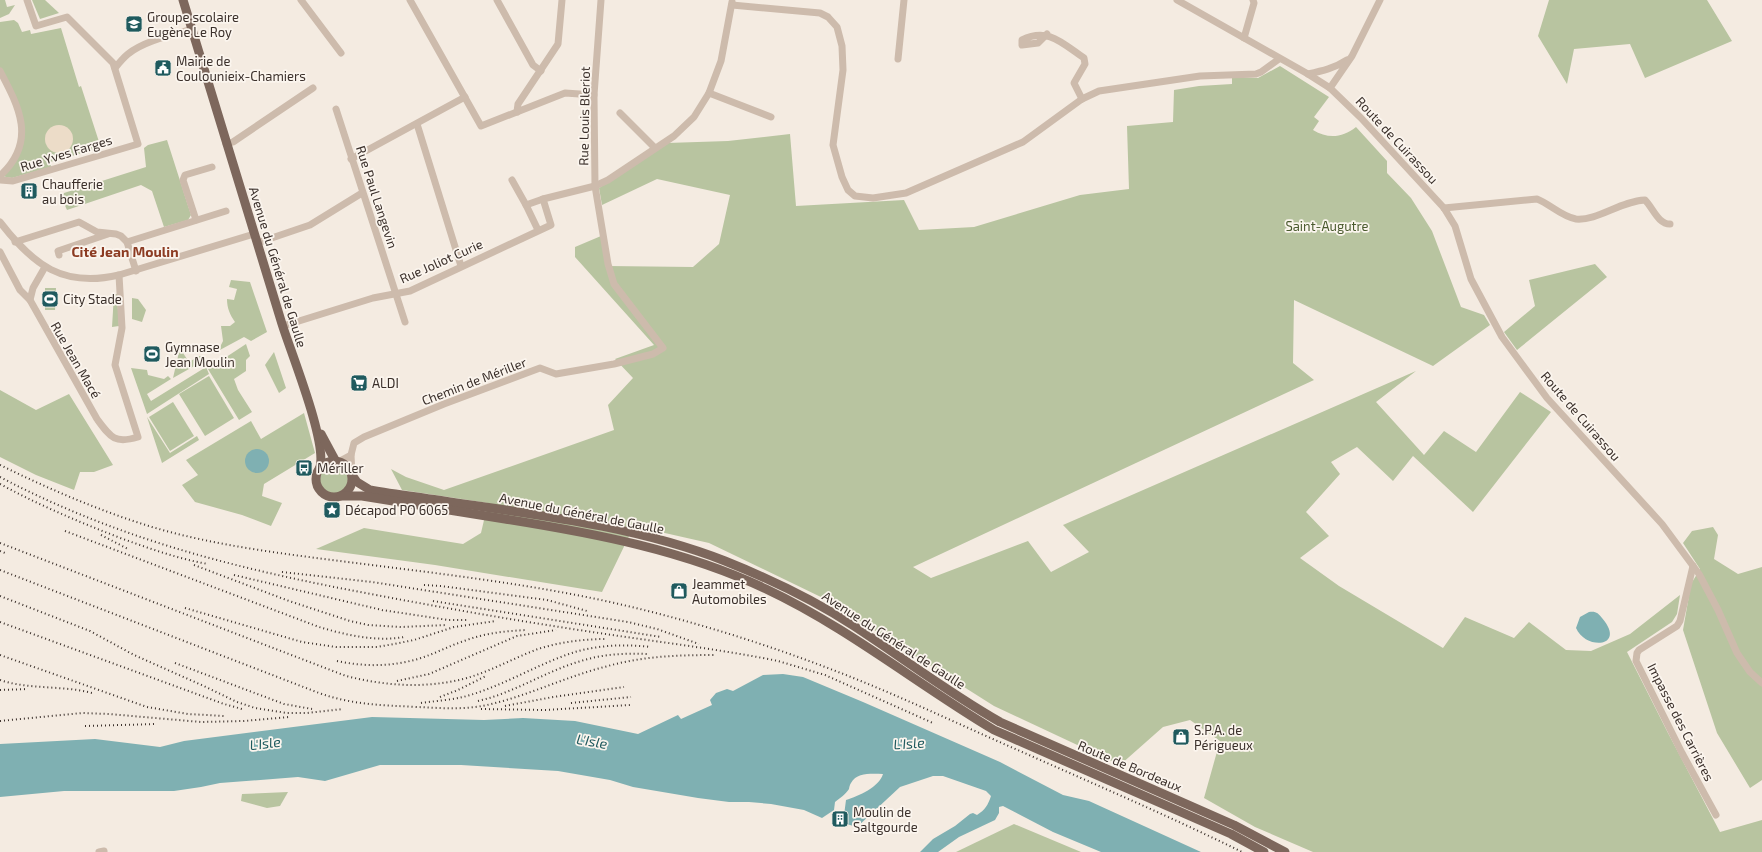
<svg xmlns="http://www.w3.org/2000/svg" width="1762" height="852" font-family="'Exo 2',sans-serif">
	<style>
		.green { fill: #b8c4a0 }
		.plaza { fill: #ecdcc8 }
		.water { fill: #7fb0b2 }
		.lines { fill: none; stroke-linecap: round; stroke-linejoin: round }
		.minor { stroke: #cdbbac; stroke-width: 7 }
		.major { stroke: #7d675c; stroke-width: 9 }
		.rail { stroke: #3b302b; stroke-width: 2; stroke-dasharray: 1 3; stroke-linecap: butt }
		.labels { text-anchor: middle; dominant-baseline: central; stroke-width: 3.5; stroke-linejoin: round; paint-order: stroke }
		.poi-label { font-size: 13px; fill: #3b302b; stroke: #fbf5ee; text-anchor: start }
		.street-label { font-size: 13px; fill: #3b302b; stroke: #fbf5ee }
		.park-label { font-size: 13px; fill: #4a5a2e; stroke: #fbf5ee }
		.neighbourhood-label { font-size: 14px; font-weight: bold; fill: #8c3b22; stroke: #fbf5ee }
		.water-label { font-size: 14px; font-style: italic; fill: #1f5a5e; stroke: #fbf5ee }
	</style>
	<rect width="100%" height="100%" fill="#f4ebe1"/>
	<g class="green">
		<polygon points="0,0 5,0 7,7 15,5 9,14 0,18"/>
		<polygon points="32,0 45,0 59,13 40,19"/>
		<polygon points="1549,0 1707,0 1732,41 1645,78 1630,44 1574,49 1567,84 1538,36"/>
		<polygon points="14,20 18,23 22,32 30,30 31,34 61,28 79,87 81,86 101,148 50,162 51,167 12,178 1,176 17,156 23,120 0,68 0,22"/>
		<path d="M1280,66l49,31 -15,20 5,4 -6,9c15,9 29,8 43,-3l31,34v12l24,25 21,33 29,76 23,8 6,10 -57,41 -139,-66 -1,63 21,17 -401,187 18,11 97,-37 23,31 38,-20 -26,-27 353,-154 -40,31 48,53 20,-24 32,21 44,-60 31,20 -78,100 -60,-56 -20,25 -36,-34 -26,15 9,12 -34,38 23,24 -29,22 39,28 104,62 22,-31 49,21 15,-16 37,28 25,1 39,-17 50,-39 -3,19 -5,8 -45,30 41,81 52,99 42,-12v32h-449l-58,-25 -51,-29 16,-57 -30,-21 -27,7 -43,38 -126,-59 -169,-107 -116,-56 -75,-17 -32,66 -167,-27 -119,-16 48,-21 99,16 18,-11 7,-30 -86,-13 -11,-21 15,8 38,13 170,-60 -6,-25 25,-27 -18,-19 39,-14 -79,-88v-10l26,-11 6,30 86,1 26,-23 11,-49 -73,-16 -55,26 -3,-17 68,-45 61,-2 62,-7 6,72 108,-6 15,30 55,-3 106,-32 49,-6 -2,-63 46,-4 1,-32 25,-4 33,-2v-7l26,1z"/>
		<polygon points="167,140 191,215 188,220 164,227 152,191 141,185 67,210 62,199 64,193 146,167 144,148 148,145"/>
		<polygon points="1595,264 1607,277 1517,350 1504,332 1535,306 1529,280"/>
		<path d="M231,280l19,2 17,50 -16,9 -7,-4 -26,14 5,-10 -2,-15h9l5,-4c-5,-7 -8,-14 -8,-23l7,1 3,-11 -8,-2z"/>
		<polygon points="45,288 56,288 55,310 45,310"/>
		<polygon points="114,294 117,294 119,326 112,327"/>
		<polygon points="132,298 138,299 146,310 142,322 132,319"/>
		<polygon points="246,344 250,356 246,360 246,371 234,379 238,390 252,412 239,420 208,369"/>
		<polygon points="179,352 183,353 189,362 199,356 203,356 205,360 173,378"/>
		<polygon points="274,352 286,388 279,393 265,365"/>
		<polygon points="206,367 209,374 147,414 131,368 147,370 148,375 164,379 168,376 171,379 147,394 151,401"/>
		<polygon points="209,376 234,418 205,436 179,394"/>
		<polygon points="0,390 36,410 69,394 113,465 94,472 80,472 74,490 36,475 0,457"/>
		<polygon points="173,402 194,436 170,451 149,417"/>
		<polygon points="304,413 315,453 264,484 262,496 282,503 271,526 242,515 195,502 182,485 198,475 186,460 251,421 261,439"/>
		<polygon points="147,417 170,453 197,436 199,440 162,463"/>
		<circle cx="334" cy="480" r="14"/>
		<polygon points="1713,527 1718,535 1714,559 1738,574 1762,567 1762,780 1750,788 1717,733 1683,630 1691,584 1700,569 1683,543 1692,531"/>
		<polygon points="288,792 280,806 267,808 241,801 242,794"/>
		<polygon points="1014,824 1081,852 956,852"/>
	</g>
	<circle class="plaza" cx="59" cy="139" r="14"/>
	<g class="water">
		<circle cx="257" cy="461" r="12"/>
		<path d="M1589,612c7,-1 9,1 13,6 25,29 -16,33 -26,10l4,-11z"/>
		<path d="M783,674l20,3 60,25 137,60 63,33 26,6 112,51h-100l-48,-20 -50,-26 -4,1v6l-4,7 -36,17 -21,15h-18l13,-13 22,-13 15,-12 3,-1 4,2c8,-5 11,-10 14,-19l-5,-5 -43,-15h-10l-33,11 -43,40 -14,-4 3,-23c13,-4 33,-13 37,-26 -11,0 -26,-2 -32,9 -1,1 -2,5 -2,6 -3,5 -9,9 -14,13l-1,8 -12,8 -18,-8 -33,-6 -22,-2h-20l-31,-4 -65,-11 -23,-7 -52,-9 -97,-6h-81l-55,16 -27,-4 -78,6 -19,4 -27,4h-110l-64,6v-53l95,-5 65,8 24,-6 188,-24 112,3 39,-2 52,3 63,13 40,-19 3,4 31,-14 -2,-5 6,-7 11,-4 6,2 30,-16z"/>
	</g>
	<g class="lines">
		<g class="minor">
			<polyline points="301,0 341,53"/>
			<polyline points="410,0 481,126 565,93 594,95"/>
			<polyline points="497,0 533,65 541,71"/>
			<polyline points="1177,0 1308,74 1330,88 1361,118 1444,208 1455,226 1471,279 1502,337 1547,398 1662,524 1699,574 1718,610 1737,653 1750,672 1762,683"/>
			<polyline points="732,5 820,13 828,17 837,27 842,46 843,70 833,145 842,177 848,190 855,196 873,198 906,193 1023,142 1082,99 1099,91 1200,76 1256,74 1261,72 1279,59"/>
			<path d="M1047,34l-9,9 -16,2v-5c26,-13 40,3 62,18l1,6 -11,19 8,16"/>
			<polyline points="1244,38 1254,3 1253,0"/>
			<polyline points="898,59 904,0"/>
			<path d="M115,68c4,-5 8,-10 13,-14 16,-13 44,-19 64,-25"/>
			<path d="M0,71c19,36 37,70 1,104l-1,5 13,1 125,-37 -25,-81 -46,-46 -31,9 -9,-26"/>
			<path d="M1308,74c14,-3 27,-6 39,-14"/>
			<polyline points="1330,88 1352,56 1380,0"/>
			<polyline points="709,93 771,117"/>
			<polyline points="336,109 405,322"/>
			<polyline points="517,112 518,104 558,44 562,0"/>
			<polyline points="620,113 655,148"/>
			<polyline points="417,124 461,266"/>
			<polyline points="226,144 233,142 313,88"/>
			<polyline points="351,159 465,97"/>
			<polyline points="512,180 526,205"/>
			<polyline points="543,199 595,186 608,180 674,136 694,117 709,93 721,61 732,2"/>
			<path d="M1444,208l93,-9c13,5 25,18 39,20 21,2 45,-18 69,-19 8,8 13,24 25,24"/>
			<polyline points="196,220 183,180 185,175 212,167"/>
			<path d="M0,222c33,43 63,66 119,53l135,-41"/>
			<polyline points="15,242 79,222 97,232 116,234 121,236 127,242 136,271"/>
			<polyline points="127,242 226,211"/>
			<polyline points="257,243 310,225 362,193"/>
			<polyline points="0,252 20,290 30,300"/>
			<polyline points="59,255 58,251 108,234"/>
			<path d="M45,267l-12,21 -3,12 67,119c14,19 18,25 41,18l-23,-72 7,-37 -3,-53"/>
			<polyline points="283,326 373,298 410,291 551,225 543,199 526,205 538,230"/>
			<polyline points="351,455 354,443 364,437 444,404 540,368 556,374 614,364 653,354 663,348 614,284 608,264 595,186 594,95 601,0"/>
			<polyline points="340,461 351,455 352,475"/>
			<polyline points="1693,566 1680,621 1677,626 1639,650 1637,653 1636,661 1682,753 1716,815"/>
			<polyline points="99,852 104,851"/>
		</g>
		<g class="major">
			<path d="M183,0c34,108 65,216 99,324 9,29 45,117 38,143"/>
			<polyline points="321,434 335,460"/>
			<circle cx="334" cy="479" r="18"/>
			<path d="M352,475l5,7 13,8c15,3 31,5 47,7 103,16 211,26 308,64 45,18 89,39 129,65 49,32 95,67 146,96l234,103 51,27"/>
			<path d="M341,496h21c48,8 95,15 143,23 88,14 179,31 261,70 81,38 151,95 228,141l237,104 33,18"/>
		</g>
		<g class="rail">
			<path d="M0,465c49,24 100,46 152,62 61,18 125,26 188,34 93,12 187,22 279,43 73,17 144,39 214,66 63,24 125,54 187,81 74,33 149,65 222,101"/>
			<path d="M0,477c122,64 242,93 376,118 74,14 148,27 223,38 59,9 120,16 179,28l47,14 108,48"/>
			<path d="M0,484c41,22 79,38 123,55 28,10 56,20 85,25"/>
			<path d="M65,531l254,96c27,8 57,15 85,10"/>
			<polyline points="101,535 128,549"/>
			<path d="M0,543l346,133c40,10 80,13 121,2 24,-7 47,-20 71,-29 22,-7 46,-10 69,-10"/>
			<polyline points="0,551 5,553"/>
			<polyline points="194,565 289,601 350,621 368,625 401,627 447,625"/>
			<path d="M0,570l319,123c34,12 62,12 98,14 23,1 47,3 70,-2 41,-9 80,-29 121,-39 36,-10 71,-11 108,-11"/>
			<polyline points="282,572 372,582 628,622 657,629 699,644"/>
			<polyline points="234,575 382,610 448,620 468,620"/>
			<polyline points="424,585 441,586 547,600 587,611"/>
			<polyline points="0,596 90,631 134,655 206,687 237,702 255,708 287,713 307,713 343,709"/>
			<polyline points="433,601 661,637"/>
			<polyline points="185,608 302,642 336,647 377,647 394,644 414,640 454,627 496,621"/>
			<polyline points="0,622 224,704 242,709"/>
			<polyline points="0,655 147,707 188,714 224,716"/>
			<path d="M337,661c24,5 48,6 73,0 19,-4 36,-14 54,-20 21,-8 41,-10 63,-11"/>
			<polyline points="175,663 284,704 312,709"/>
			<path d="M0,680c30,10 62,5 92,13"/>
			<polyline points="397,681 429,674 517,636 556,630"/>
			<polyline points="0,690 28,689"/>
			<polyline points="440,697 458,690 486,676"/>
			<path d="M478,701c36,-8 68,-30 103,-40 22,-7 44,-8 67,-7"/>
			<path d="M421,703c14,-2 29,-3 42,-6 39,-10 74,-33 112,-45 24,-7 50,-8 76,-5"/>
			<polyline points="571,703 631,697"/>
			<polyline points="505,706 553,697 624,687"/>
			<polyline points="481,709 545,710 631,705"/>
			<polyline points="0,721 82,713 109,714 201,722 244,721 289,717"/>
			<polyline points="85,726 157,724"/>
		</g>
	</g>
	<defs>
		<g id="school-square" transform="scale(0.9)"><rect x="-9" y="-9" width="18" height="18" rx="4" fill="#1f5a5e" stroke="#fbf5ee"/><path d="M0-5L7-2L0 1L-7-2ZM-4 1L0 2.5L4 1V4Q0 6-4 4Z" fill="#fff"/></g>
		<g id="civic-square" transform="scale(0.9)"><rect x="-9" y="-9" width="18" height="18" rx="4" fill="#1f5a5e" stroke="#fbf5ee"/><path d="M-.6-6.5H3V-4.5H.6V-3L4-1V1h2V6H-6V1h2V-1L-.6-3ZM-1.2 2.5V6h2.4V2.5Z" fill="#fff"/></g>
		<g id="building-square" transform="scale(0.9)"><rect x="-9" y="-9" width="18" height="18" rx="4" fill="#1f5a5e" stroke="#fbf5ee"/><path d="M-4-6H4V6H1V3H-1V6H-4ZM-2.5-4.3h1.7v1.8h-1.7ZM.8-4.3h1.7v1.8H.8ZM-2.5-1h1.7V.8h-1.7ZM.8-1h1.7V.8H.8Z" fill="#fff"/></g>
		<g id="stadium-square" transform="scale(0.9)"><rect x="-9" y="-9" width="18" height="18" rx="4" fill="#1f5a5e" stroke="#fbf5ee"/><path d="M0-5a6.5 5 0 1 0 0 10a6.5 5 0 1 0 0-10ZM-3.5-1.8h7v3.6h-7Z" fill="#fff"/></g>
		<g id="supermarket-square" transform="scale(0.9)"><rect x="-9" y="-9" width="18" height="18" rx="4" fill="#1f5a5e" stroke="#fbf5ee"/><path d="M-6-5.5h2.5l.6 2H6L4.5 2H-2.5L-4.4-4H-6ZM-1.5 3.2a1.3 1.3 0 1 0 .1 0ZM3 3.2a1.3 1.3 0 1 0 .1 0Z" fill="#fff"/></g>
		<g id="bus-square" transform="scale(0.9)"><rect x="-9" y="-9" width="18" height="18" rx="4" fill="#1f5a5e" stroke="#fbf5ee"/><path d="M-5-6H5V4H4V6H2V4H-2V6H-4V4H-5ZM-3.5-4V0h7V-4ZM-3.5 1.2v1.5H-2V1.2ZM2 1.2v1.5H3.5V1.2Z" fill="#fff"/></g>
		<g id="sight-square" transform="scale(0.9)"><rect x="-9" y="-9" width="18" height="18" rx="4" fill="#1f5a5e" stroke="#fbf5ee"/><path d="M0-6L1.8-2.2L6-1.7L2.9 1.2L3.7 5.4L0 3.3L-3.7 5.4L-2.9 1.2L-6-1.7L-1.8-2.2Z" fill="#fff"/></g>
		<g id="shop-square" transform="scale(0.9)"><rect x="-9" y="-9" width="18" height="18" rx="4" fill="#1f5a5e" stroke="#fbf5ee"/><path d="M-5-2.5h2.3a2.7 3.5 0 0 1 5.4 0H5L5.5 6h-11ZM-1.5-2.5h3a1.5 2.3 0 0 0-3 0Z" fill="#fff"/></g>
	</defs>
	<g fill-rule="evenodd">
		<use href="#school-square" x="134" y="24"/>
		<use href="#civic-square" x="163" y="68"/>
		<use href="#building-square" x="29" y="191"/>
		<use href="#stadium-square" x="50" y="299"/>
		<use href="#stadium-square" x="152" y="354"/>
		<use href="#supermarket-square" x="359" y="383"/>
		<use href="#bus-square" x="304" y="468"/>
		<use href="#sight-square" x="332" y="510"/>
		<use href="#shop-square" x="679" y="591"/>
		<use href="#shop-square" x="1181" y="737"/>
		<use href="#building-square" x="840" y="819"/>
	</g>
	<g class="labels">
		<g class="poi-label">
			<text x="147" y="17">Groupe scolaire<tspan x="147" dy="15">Eugène Le Roy</tspan></text>
			<text x="176" y="61">Mairie de<tspan x="176" dy="15">Coulounieix-Chamiers</tspan></text>
			<text x="42" y="184">Chaufferie<tspan x="42" dy="15">au bois</tspan></text>
			<text x="63" y="299">City Stade</text>
			<text x="165" y="347">Gymnase<tspan x="165" dy="15">Jean Moulin</tspan></text>
			<text x="372" y="383">ALDI</text>
			<text x="317" y="468">Mériller</text>
			<text x="345" y="510">Décapod PO 6065</text>
			<text x="692" y="584">Jeammet<tspan x="692" dy="15">Automobiles</tspan></text>
			<text x="1194" y="730">S.P.A. de<tspan x="1194" dy="15">Périgueux</tspan></text>
			<text x="853" y="812">Moulin de<tspan x="853" dy="15">Saltgourde</tspan></text>
		</g>
		<g class="street-label">
			<text transform="translate(584 116) rotate(-89)">Rue Louis Bleriot</text>
			<text transform="translate(1397 140) rotate(47)">Route de Cuirassou</text>
			<text transform="translate(66 153) rotate(-17)">Rue Yves Farges</text>
			<text transform="translate(377 197) rotate(72)">Rue Paul Langevin</text>
			<text transform="translate(441 261) rotate(-24)">Rue Joliot Curie</text>
			<text transform="translate(278 267) rotate(73)">Avenue du Général de Gaulle</text>
			<text transform="translate(76 360) rotate(60)">Rue Jean Macé</text>
			<text transform="translate(474 381) rotate(-21)">Chemin de Mériller</text>
			<text transform="translate(1581 416) rotate(49)">Route de Cuirassou</text>
			<text transform="translate(582 513) rotate(11)">Avenue du Général de Gaulle</text>
			<text transform="translate(894 640) rotate(33)">Avenue du Général de Gaulle</text>
			<text transform="translate(1681 722) rotate(63)">Impasse des Carrières</text>
			<text transform="translate(1130 766) rotate(23)">Route de Bordeaux</text>
		</g>
		<g class="park-label">
			<text x="1327" y="226">Saint-Augutre</text>
		</g>
		<g class="neighbourhood-label">
			<text x="125" y="251">Cité Jean Moulin</text>
		</g>
		<g class="water-label">
			<text transform="translate(592 741) rotate(10)">L'Isle</text>
			<text transform="translate(265 743) rotate(-7)">L'Isle</text>
			<text transform="translate(909 743) rotate(-4)">L'Isle</text>
		</g>
	</g>
</svg>
